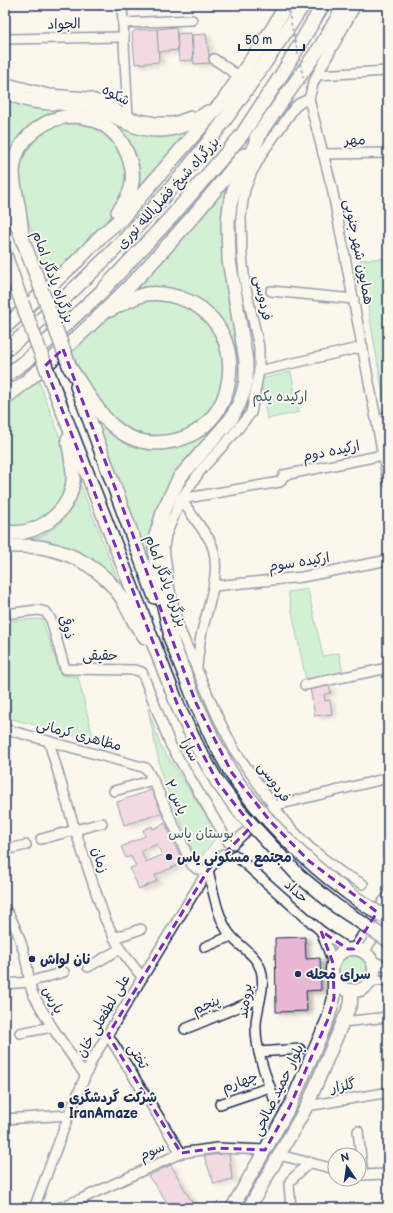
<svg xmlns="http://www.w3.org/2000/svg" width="393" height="1213" font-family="'Balsamiq Sans','Playpen Sans Arabic',sans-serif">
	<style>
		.green { fill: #a0e6b3; stroke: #5e8a88 }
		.building { fill: #e9b6d4; stroke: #1b2f5e; fill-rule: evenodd; filter: url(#shadow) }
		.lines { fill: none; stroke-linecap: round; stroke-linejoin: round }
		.minor-casing { stroke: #1b2f5e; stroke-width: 12 }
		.major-casing { stroke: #1b2f5e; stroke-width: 15 }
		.highway-casing { stroke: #1b2f5e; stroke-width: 16 }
		.minor { stroke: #fbf7ec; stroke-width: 9 }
		.major { stroke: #fbf7ec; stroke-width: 12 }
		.highway { stroke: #fbf7ec; stroke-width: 13 }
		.highway-bridge-casing { stroke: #1b2f5e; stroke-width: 16; stroke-linecap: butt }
		.path-bridge { stroke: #1b2f5e; stroke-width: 1.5; stroke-dasharray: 3 3; stroke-linecap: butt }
		.highway-bridge { stroke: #fbf7ec; stroke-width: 13 }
		.marked { fill: none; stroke: #7b2cbf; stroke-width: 3; stroke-dasharray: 8 5; stroke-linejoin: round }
		.poi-dot { fill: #1b2f5e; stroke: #fbf7ec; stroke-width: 1.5 }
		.labels { text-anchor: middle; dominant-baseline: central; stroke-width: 4; stroke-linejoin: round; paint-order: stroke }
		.street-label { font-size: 14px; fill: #1b2f5e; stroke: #fbf7ec }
		.park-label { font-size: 14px; fill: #3c5d73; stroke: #fbf7ec }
		.poi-label { font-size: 14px; font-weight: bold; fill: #1b2f5e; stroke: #fbf7ec; text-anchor: start }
	</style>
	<defs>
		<filter id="shadow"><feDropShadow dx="4.5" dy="2.5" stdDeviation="2" flood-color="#0004"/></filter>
	</defs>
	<rect width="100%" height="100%" fill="#fbf7ec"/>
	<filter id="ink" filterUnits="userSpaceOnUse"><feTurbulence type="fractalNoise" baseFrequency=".025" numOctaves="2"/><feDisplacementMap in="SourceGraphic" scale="8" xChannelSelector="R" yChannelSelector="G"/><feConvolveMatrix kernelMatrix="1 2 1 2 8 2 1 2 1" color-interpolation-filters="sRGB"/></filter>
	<g filter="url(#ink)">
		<g class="green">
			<polygon points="5,96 78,108 112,119 203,119 119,218 133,156 87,113 24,134 14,200 5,175"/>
			<polygon points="72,120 99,127 121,151 129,177 121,202 107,222 49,282 26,214 18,183 21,153 42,129"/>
			<path d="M246,154l-17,38 13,180 -10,38 -59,72 -18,101 -72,-190 21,30 65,25c42,-8 74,-47 66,-91 -2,-6 -6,-13 -8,-19 -7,-16 -11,-26 -26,-37 -7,-4 -16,-11 -25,-11 -4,0 -10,3 -15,4 -16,4 -31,8 -47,12z"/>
			<polygon points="387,258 388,406 385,407 360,260"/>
			<polygon points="147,299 171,300 194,310 210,325 219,342 223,362 223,380 221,393 206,417 195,426 179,434 151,437 125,430 89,392 71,349 112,315"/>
			<polygon points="291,372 299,412 267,419 261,379"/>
			<polygon points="38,379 67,456 69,470 63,499 41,522 5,528 5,405"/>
			<path d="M81,486l37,94c-18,-15 -37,-31 -61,-36 -16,-2 -35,-1 -52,-2v-4c7,1 15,3 22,2 20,-3 37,-17 45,-35 4,-6 4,-14 9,-19z"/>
			<polygon points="308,589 323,656 339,653 343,673 306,680 288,592"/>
			<polygon points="42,619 61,675 78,677 94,741 5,717 5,621"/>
			<polygon points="148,709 161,747 217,832 216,838 201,857 192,850 162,777"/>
			<circle cx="352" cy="970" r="16"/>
		</g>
		<g class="building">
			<polygon points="176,27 178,50 158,52 157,29"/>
			<polygon points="157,29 159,62 135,64 132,33 135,30"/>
			<polygon points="191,33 193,60 179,61 177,34"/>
			<polygon points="206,34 210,63 194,64 192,35"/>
			<polygon points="329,685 331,693 324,694 325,701 330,700 332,714 315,716 310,688"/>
			<polygon points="154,789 162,813 124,825 117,802"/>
			<path d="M165,823l18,40 -28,12 2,6 -18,8 -9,-21 6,-2 -5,-10 -5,2 -5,-11 24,-11 -2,-6 9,-4 1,3zM157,844l5,11 -16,7 -5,-11z"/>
			<polygon points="305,937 306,959 320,958 321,990 306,991 307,1011 276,1012 275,938"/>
			<polygon points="229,1153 232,1179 214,1184 204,1156"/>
			<polygon points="171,1165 194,1206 190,1208 174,1208 168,1203 148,1176"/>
		</g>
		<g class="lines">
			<g class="minor-casing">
				<g id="minor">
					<polyline points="122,5 128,117"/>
					<polyline points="356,5 317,75 313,84 309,99 332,188 388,482"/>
					<polyline points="123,23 192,20"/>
					<polyline points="5,39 124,37"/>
					<polyline points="214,59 240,77"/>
					<polyline points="317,75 388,71"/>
					<polyline points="5,80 11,84 49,94 88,97 105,102 128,117 155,122 174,122 191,116"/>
					<polyline points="309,99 300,103 295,107 263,152 252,172 245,189 243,201 241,217 242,255 245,284 259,347 259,371 251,413 231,437 201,470 181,499 166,535 164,547 169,586 179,628 218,718 235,751 285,822 309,847 342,873 363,884"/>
					<polyline points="323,154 388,153"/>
					<polyline points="271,291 354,299"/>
					<polyline points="259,371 363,347"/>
					<polyline points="378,423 388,415"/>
					<polyline points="214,586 302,577 388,560"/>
					<polyline points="5,614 38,610 46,612 51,620 65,669 135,670 142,672 171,746 229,843"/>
					<path d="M197,667c1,-10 2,-20 4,-31 6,-29 24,-69 8,-97l-28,-40 99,-17 4,-7 99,-20"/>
					<polyline points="305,685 388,668"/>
					<polyline points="5,729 146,768 153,780 192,865 197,869 208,870"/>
					<polyline points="49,742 75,830 105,919 120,949 142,977"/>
					<polyline points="114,791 153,780"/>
					<polyline points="388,829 388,855"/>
					<polyline points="41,839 102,823"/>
					<polyline points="233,844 273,806 388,778"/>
					<polyline points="5,850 26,845"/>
					<polyline points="235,855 321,931 348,949"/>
					<path d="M208,870c5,20 10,51 23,66 10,12 25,18 30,34 5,17 -4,36 -5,54 -1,26 10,53 19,77"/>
					<path d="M5,909c12,17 18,37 22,57 2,10 2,19 6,28l19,33 33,48"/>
					<polyline points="321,931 333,963"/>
					<polyline points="114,938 141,929"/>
					<polyline points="205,947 231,936"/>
					<polyline points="354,949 383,902 388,897"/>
					<polyline points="364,952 388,915"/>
					<polyline points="371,960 388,968"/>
					<polyline points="88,967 120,949"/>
					<polyline points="370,981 388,980"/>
					<polyline points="5,984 29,982 64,972"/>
					<polyline points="343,1022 388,1017"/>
					<polyline points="185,1029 260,998"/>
					<polyline points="20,1033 52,1027"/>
					<polyline points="108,1035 181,1153"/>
					<polyline points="259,1052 300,1049"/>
					<polyline points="220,1104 270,1087"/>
					<polyline points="307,1106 384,1093"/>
					<polyline points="5,1119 69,1115"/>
					<polyline points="358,1131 363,1175"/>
					<polyline points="279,1155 335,1169"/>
					<polyline points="359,1175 388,1174"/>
					<polyline points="34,1208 69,1115 92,1060 208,870 223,854"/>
					<polyline points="58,1208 81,1199 181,1153 217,1148 265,1150"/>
					<polyline points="291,1208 289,1185 290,1181 310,1162"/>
				</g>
			</g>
			<g class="major-casing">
				<g id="major">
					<circle cx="353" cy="970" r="21"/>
					<polyline points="232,1208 290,1106 328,1019 334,998 334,979"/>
					<polyline points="249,1208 307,1106 351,1003 351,990"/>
				</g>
			</g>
			<g class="highway-casing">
				<g id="highway">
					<path d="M5,91c16,9 35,12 53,12 8,1 17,0 25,1 17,3 31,13 47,20 27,12 55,5 78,-12"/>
					<polyline points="256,138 321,46 345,5"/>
					<polyline points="5,193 39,283"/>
					<path d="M23,242c-2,-14 -3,-29 -6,-42 -2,-13 -6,-24 -3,-36 2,-13 9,-23 18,-31 31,-29 79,-19 95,20 5,11 7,24 4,35 -2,9 -8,17 -13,24"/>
					<polyline points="5,255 22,303"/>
					<polyline points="5,327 77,261 102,235 122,218 224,100 273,28 286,5"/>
					<path d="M5,351c68,-58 134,-121 190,-192 39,-49 74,-101 108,-154"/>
					<path d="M70,368c13,18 26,43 43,58 15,13 34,19 54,16 72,-9 86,-111 21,-141 -14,-6 -27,-9 -42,-7 -13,3 -24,10 -36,16"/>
					<polyline points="5,376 27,360 100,293 173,215 241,136 282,74 323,5"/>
					<polyline points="53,386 180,711 199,750"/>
					<polyline points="77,386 155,597"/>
					<path d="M5,398c64,-49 123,-107 176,-168 22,-24 42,-50 63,-75"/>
					<path d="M5,532c31,5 64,-18 68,-50 1,-14 -3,-29 -5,-43"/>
					<path d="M5,545c13,2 26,0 40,3 31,6 59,23 77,50 4,7 7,14 11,21 3,7 8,12 12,18"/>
					<polyline points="170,637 196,703 214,742"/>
					<polyline points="173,645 157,576 155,549 155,539 164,509 180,477 231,419 239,404 243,393 246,381 246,361 229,260 228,221 230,205 235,186 261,132"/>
				</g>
			</g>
			<use href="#minor" class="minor"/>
			<use href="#major" class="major"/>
			<use href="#highway" class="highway"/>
			<g class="highway-bridge-casing">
				<g id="highway-bridge">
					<polyline points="39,283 70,368"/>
					<polyline points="22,303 53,386"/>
					<path d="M214,742c6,10 12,22 18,32 27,41 75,89 115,118 13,10 27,18 41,27"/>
					<polyline points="199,750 218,783 240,812 298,875 336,906 388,940"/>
				</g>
			</g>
			<polyline class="path-bridge" points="287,5 306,90"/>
			<use href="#highway-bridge" class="highway-bridge"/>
		</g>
	</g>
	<path d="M0 0H393V1213H0ZM63,349l133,354 36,70 39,49 38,39 68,51 -23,37h-6l-27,-18 12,32 1,35 -6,21 -38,87 -25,44 -48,-2 -36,5 -73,-118 100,-165 44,-44 -34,-43 -38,-72 -135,-345z" fill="#fbf7ec" fill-opacity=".55" fill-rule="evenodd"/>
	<path class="marked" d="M63,349l133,354 36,70 39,49 38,39 68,51 -23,37h-6l-27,-18 12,32 1,35 -6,21 -38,87 -25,44 -48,-2 -36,5 -73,-118 100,-165 44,-44 -34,-43 -38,-72 -135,-345z"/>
	<g class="poi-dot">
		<circle cx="169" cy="857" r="4"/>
		<circle cx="32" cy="959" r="4"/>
		<circle cx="298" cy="974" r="4"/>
		<circle cx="61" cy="1105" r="4"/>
	</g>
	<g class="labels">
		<g class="street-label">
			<text transform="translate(64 24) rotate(-1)">الجواد</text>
			<text transform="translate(116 95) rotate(27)">شکوه</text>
			<text transform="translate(355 140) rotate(-1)">مهر</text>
			<text transform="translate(168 193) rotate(-48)">بزرگراه شیخ فضل‌الله نوری</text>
			<text transform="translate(359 252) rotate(79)">همایون‌ شهر جنوبی</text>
			<text transform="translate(53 277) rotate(70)">بزرگراه یادگار امام</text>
			<text transform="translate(263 298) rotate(79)">فردوسی</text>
			<text transform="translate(331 451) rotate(-11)">ارکیده دوم</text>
			<text transform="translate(299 562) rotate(-9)">ارکیده سوم</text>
			<text transform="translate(166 581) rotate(70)">بزرگراه یادگار امام</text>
			<text transform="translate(67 627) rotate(72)">ذوقی</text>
			<text x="100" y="655">حقیقی</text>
			<text transform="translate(79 735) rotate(15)">مظاهری کرمانی</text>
			<text transform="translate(190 750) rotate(62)">سارا</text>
			<text transform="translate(274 782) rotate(55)">فردوسی</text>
			<text transform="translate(176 797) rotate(66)">یاس ۲</text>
			<text transform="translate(100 860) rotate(72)">زمان</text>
			<text transform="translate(296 891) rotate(42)">حداد</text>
			<text transform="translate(53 1000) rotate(61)">پارس</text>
			<text transform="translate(245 1001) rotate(-82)">برومند</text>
			<text transform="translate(206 1005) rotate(-23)">پنجم</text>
			<text transform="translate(103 1016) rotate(-60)">علی لطفعلی خان</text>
			<text transform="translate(138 1056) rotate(59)">تختی</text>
			<text transform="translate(240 1082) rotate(-19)">چهارم</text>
			<text transform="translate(343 1086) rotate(-10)">گلزار</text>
			<text transform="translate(278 1090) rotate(-64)">بلوار حمید صالحی</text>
			<text transform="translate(152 1151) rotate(-24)">سوم</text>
		</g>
		<g class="park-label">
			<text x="280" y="396">ارکیده یکم</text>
			<text x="201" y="833">بوستان یاس</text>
		</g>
		<g class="poi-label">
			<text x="177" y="857">مجتمع مسکونی یاس</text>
			<text x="40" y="959">نان لواش</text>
			<text x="306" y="974">سرای محله</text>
			<text x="69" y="1097">شرکت گردشگری<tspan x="69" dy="16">IranAmaze</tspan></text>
		</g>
	</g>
	<rect width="393" height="1213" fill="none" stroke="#fbf7ec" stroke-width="20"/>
	<rect x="10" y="10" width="373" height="1193" fill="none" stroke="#1b2f5e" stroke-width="1.5" filter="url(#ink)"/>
	<g transform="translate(347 1167) rotate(347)"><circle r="19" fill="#fbf7ec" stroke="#a1a7b3"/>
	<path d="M0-3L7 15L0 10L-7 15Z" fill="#1b2f5e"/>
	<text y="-6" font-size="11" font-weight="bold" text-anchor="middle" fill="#1b2f5e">N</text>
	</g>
	<path d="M239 44v6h65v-6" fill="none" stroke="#1b2f5e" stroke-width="2"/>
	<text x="245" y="44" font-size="12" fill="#1b2f5e" stroke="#fbf7ec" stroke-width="3" paint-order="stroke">50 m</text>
</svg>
